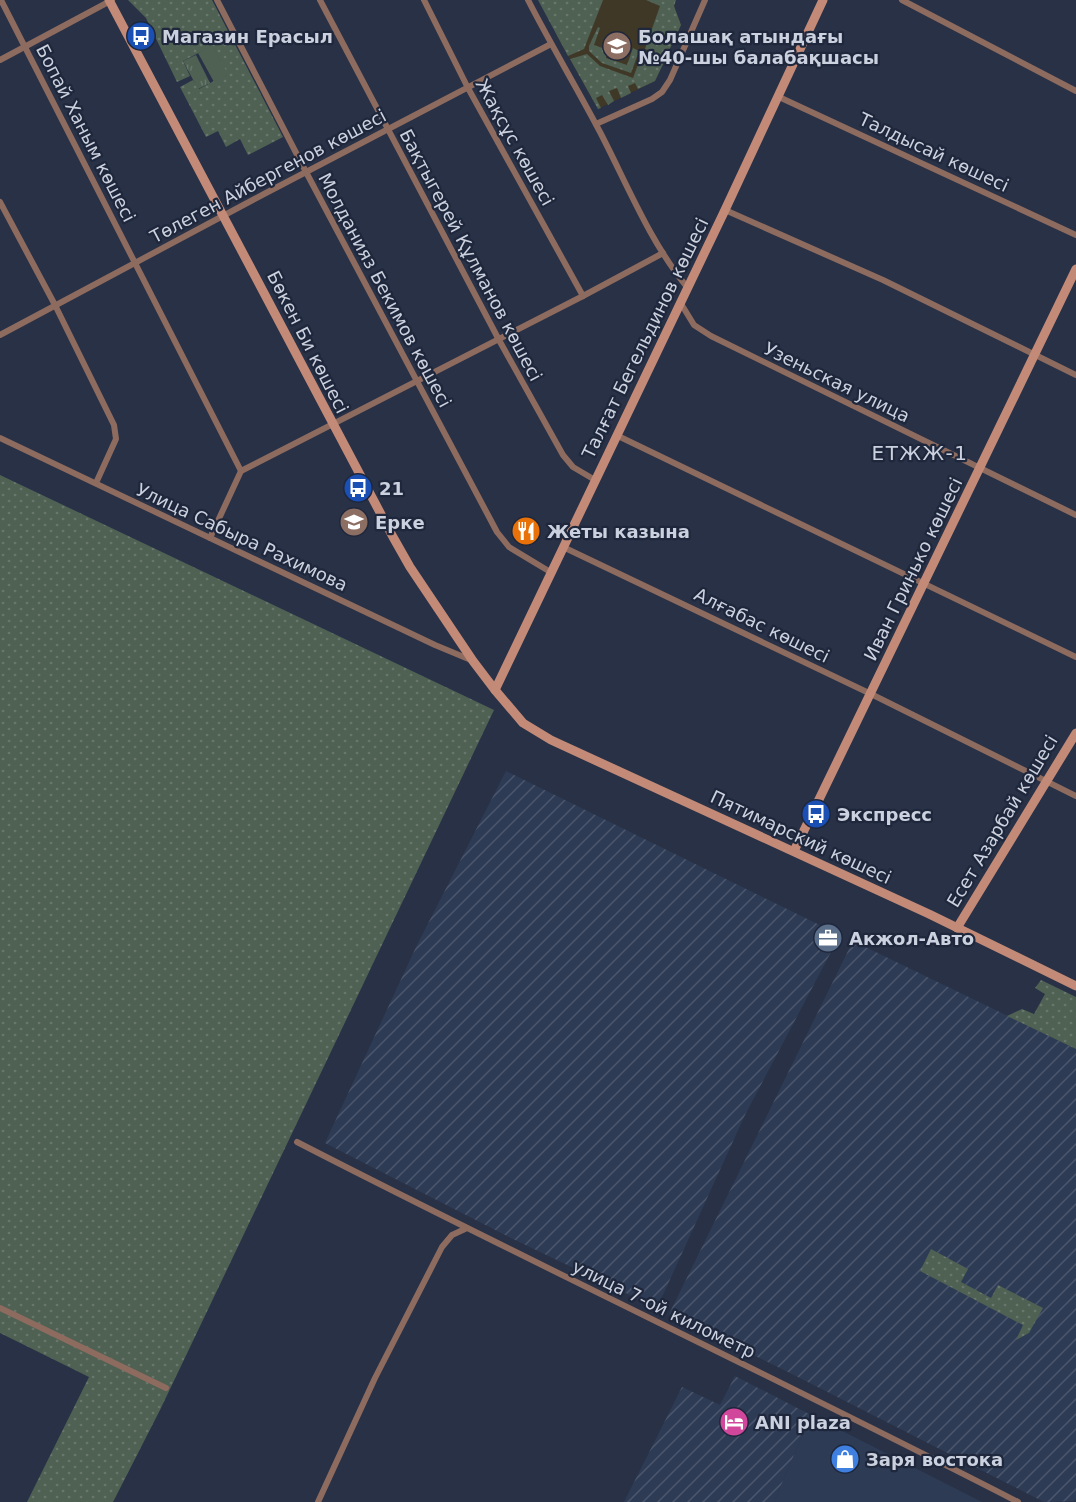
<svg xmlns="http://www.w3.org/2000/svg" width="1076" height="1502" font-family="'DejaVu Sans',sans-serif">
	<style>
		.built { fill: #2e3b55 }
		.industrial { fill: url(#industrial-furrows) }
		.education { fill: #403827 }
		.grass { fill: url(#grass-dots) }
		.park { fill: url(#park-tufts) }
		.garden { fill: #4f6153 }
		.lines { fill: none; stroke-linecap: round; stroke-linejoin: round }
		.street { stroke: #8e6b5f; stroke-width: 6 }
		.secondary { stroke: #c28a77; stroke-width: 9 }
		.labels { text-anchor: middle; dominant-baseline: central; stroke-width: 4.5; stroke-linejoin: round; paint-order: stroke }
		.poi-label { font-size: 18px; font-weight: bold; fill: #cbd1de; stroke: #1e273b; text-anchor: start }
		.street-label { font-size: 18px; fill: #cbd1de; stroke: #1e273b }
		.neighbourhood-label { font-size: 20px; letter-spacing: 1.5px; fill: #cbd1de; stroke: #1e273b }
	</style>
	<defs>
		<pattern id="industrial-furrows" width="10" height="10" patternUnits="userSpaceOnUse" patternTransform="scale(1.5)"><rect width="10" height="10" fill="#2e3b55"/><path d="M-1 1l2-2M0 10L10 0M9 11l2-2" fill="none" stroke="#4b566d"/></pattern>
		<pattern id="grass-dots" width="8" height="8" patternUnits="userSpaceOnUse" patternTransform="scale(1.5)"><rect width="8" height="8" fill="#4f6153"/><path d="M2 2h.1M6 6h.1" fill="none" stroke="#67776b" stroke-width="1.8" stroke-linecap="round"/></pattern>
		<pattern id="park-tufts" width="24" height="20" patternUnits="userSpaceOnUse" patternTransform="scale(1.5)"><rect width="24" height="20" fill="#4f6153"/><path d="M3 7l-1-3M5 7V3M7 7l1-3M15 17l-1-3M17 17v-4M19 17l1-3" fill="none" stroke="#67776b"/></pattern>
	</defs>
	<rect width="100%" height="100%" fill="#283146"/>
	<polygon class="built" points="811,1415 982,1502 774,1502"/>
	<g class="industrial">
		<polygon points="506,771 840,935 745,1115 657,1308 511,1238 325,1143 416,947"/>
		<polygon points="853,941 1076,1049 1076,1499 1074,1501 1044,1502 788,1372 669,1314"/>
		<polygon points="735,1376 811,1415 774,1502 624,1502 682,1387 720,1405"/>
	</g>
	<polygon class="education" points="576,0 676,0 674,6 681,25 655,81 598,109 557,36"/>
	<g class="grass">
		<polygon points="128,0 212,0 283,137 248,155 240,139 226,147 218,131 206,137 180,87 193,80 199,89 227,74 212,46 183,61 190,76 177,82 146,18"/>
		<polygon points="538,0 603,0 584,49 568,56"/>
		<polygon points="646,0 676,0 674,6 681,25 666,57 645,49 660,6"/>
		<polygon points="598,27 600,28 594,45 608,50 606,58 627,65 633,48 639,51 631,73 602,63 589,51 589,46"/>
		<polygon points="645,52 665,60 655,81 638,89 635,83 628,86 631,93 621,98 617,88 609,91 614,101 608,105 602,95 596,98 601,108 598,109 570,59 587,54 600,66 633,78 642,54"/>
		<polygon points="0,475 494,710 160,1410 113,1502 27,1502 89,1377 0,1333"/>
		<polygon points="1041,980 1076,997 1076,1049 1007,1016 1022,1009 1034,1014 1045,994 1035,988"/>
		<polygon points="931,1249 968,1269 961,1282 991,1298 998,1285 1043,1308 1029,1333 1016,1340 1023,1325 920,1271"/>
	</g>
	<polygon class="park" points="196,55 210,83 198,89 183,61"/>
	<polygon class="garden" points="212,45 228,74 214,82 198,53"/>
	<g class="lines">
		<g class="street">
			<polyline points="1,0 241,471"/>
			<polyline points="217,0 306,172 497,532 509,547 552,573"/>
			<polyline points="320,0 499,340 563,455 573,467 595,480"/>
			<polyline points="424,0 468,88 583,296"/>
			<path d="M528,0c23,45 49,88 72,132 27,52 50,110 87,155"/>
			<polyline points="902,0 1076,91"/>
			<polyline points="0,60 112,0"/>
			<polyline points="779,97 1076,235"/>
			<polyline points="596,124 652,99 662,92 670,80 705,0"/>
			<polyline points="0,202 55,305 114,425 116,439 96,483"/>
			<polyline points="725,210 883,280 1076,375"/>
			<polyline points="680,302 694,325 711,336 1076,515"/>
			<polyline points="0,335 264,194 551,44"/>
			<polyline points="616,435 1076,657"/>
			<polyline points="0,438 435,645 471,660"/>
			<polyline points="210,538 241,471 583,296 663,253"/>
			<polyline points="563,547 871,694 1076,796"/>
			<path d="M297,1142c239,123 482,237 721,360"/>
			<polyline points="0,1308 166,1388"/>
			<polyline points="318,1502 375,1378 442,1247 452,1235 465,1229"/>
		</g>
		<g class="secondary">
			<polyline points="109,0 393,537 410,567 473,661 495,690 523,723 551,740 929,914 1076,986"/>
			<polyline points="495,690 725,210 823,0"/>
			<polyline points="794,851 1076,269"/>
			<polyline points="957,928 1076,733"/>
		</g>
	</g>
	<defs>
		<g id="bus-disc" transform="scale(1.5)"><circle r="9.5" fill="#1a4fb4" stroke="#1e273b"/><path d="M-5-6H5V4H4V6H2V4H-2V6H-4V4H-5ZM-3.5-4V0h7V-4ZM-3.5 1.2v1.5H-2V1.2ZM2 1.2v1.5H3.5V1.2Z" fill="#fff"/></g>
		<g id="school-disc" transform="scale(1.5)"><circle r="9.5" fill="#8d6e63" stroke="#1e273b"/><path d="M0-5L7-2L0 1L-7-2ZM-4 1L0 2.5L4 1V4Q0 6-4 4Z" fill="#fff"/></g>
		<g id="restaurant-disc" transform="scale(1.5)"><circle r="9.5" fill="#e8710a" stroke="#1e273b"/><path d="M-5-6h1v4h1v-4h1v4h1v-4h1v5L-1.5 .5V6h-2V.5L-5-1ZM5-6V6H3V1.5H1.5Q1.5-4 5-6Z" fill="#fff"/></g>
		<g id="office-disc" transform="scale(1.5)"><circle r="9.5" fill="#5c6f8a" stroke="#1e273b"/><path d="M-6-3h4V-5.5h4V-3h4V5H-6ZM-1-4.5V-3h2v-1.5ZM-6 0V1H6V0Z" fill="#fff"/></g>
		<g id="hotel-disc" transform="scale(1.5)"><circle r="9.5" fill="#d1479c" stroke="#1e273b"/><path d="M-6-4.5h1.5V1H6V5H4.5V3h-9V5H-6ZM-4 0a1.8 1.8 0 1 1 3.6 0ZM.5 0V-2.5h3Q6-2.5 6 0Z" fill="#fff"/></g>
		<g id="shop-disc" transform="scale(1.5)"><circle r="9.5" fill="#3f7fe0" stroke="#1e273b"/><path d="M-5-2.5h2.3a2.7 3.5 0 0 1 5.4 0H5L5.5 6h-11ZM-1.5-2.5h3a1.5 2.3 0 0 0-3 0Z" fill="#fff"/></g>
	</defs>
	<g fill-rule="evenodd">
		<use href="#bus-disc" x="141" y="36"/>
		<use href="#school-disc" x="617" y="46"/>
		<use href="#bus-disc" x="358" y="488"/>
		<use href="#school-disc" x="354" y="522"/>
		<use href="#restaurant-disc" x="526" y="531"/>
		<use href="#bus-disc" x="816" y="814"/>
		<use href="#office-disc" x="828" y="938"/>
		<use href="#hotel-disc" x="734" y="1422"/>
		<use href="#shop-disc" x="845" y="1459"/>
	</g>
	<g class="labels">
		<g class="poi-label">
			<text x="162" y="36">Магазин Ерасыл</text>
			<text x="638" y="36">Болашақ атындағы<tspan x="638" dy="21">№40-шы балабақшасы</tspan></text>
			<text x="379" y="488">21</text>
			<text x="375" y="522">Ерке</text>
			<text x="547" y="531">Жеты казына</text>
			<text x="837" y="814">Экспресс</text>
			<text x="849" y="938">Акжол-Авто</text>
			<text x="755" y="1422">ANI plaza</text>
			<text x="866" y="1459">Заря востока</text>
		</g>
		<g class="street-label">
			<text transform="translate(86 133) rotate(63)">Бопай Ханым көшесі</text>
			<text transform="translate(515 142) rotate(61)">Жақсұс көшесі</text>
			<text transform="translate(934 152) rotate(25)">Талдысай көшесі</text>
			<text transform="translate(268 176) rotate(-28)">Төлеген Айбергенов көшесі</text>
			<text transform="translate(471 255) rotate(62)">Бақтыгерей Құлманов көшесі</text>
			<text transform="translate(385 290) rotate(62)">Молданияз Бекимов көшесі</text>
			<text transform="translate(645 338) rotate(-64)">Талғат Бегельдинов көшесі</text>
			<text transform="translate(308 342) rotate(63)">Бөкен Би көшесі</text>
			<text transform="translate(837 382) rotate(26)">Узеньская улица</text>
			<text transform="translate(242 537) rotate(25)">Улица Сабыра Рахимова</text>
			<text transform="translate(913 569) rotate(-64)">Иван Гринько көшесі</text>
			<text transform="translate(762 625) rotate(26)">Алғабас көшесі</text>
			<text transform="translate(1002 821) rotate(-59)">Есет Азарбай көшесі</text>
			<text transform="translate(801 837) rotate(25)">Пятимарский көшесі</text>
			<text transform="translate(664 1309) rotate(26)">улица 7-ой километр</text>
		</g>
		<g class="neighbourhood-label">
			<text x="920" y="453">ЕТЖЖ-1</text>
		</g>
	</g>
</svg>
